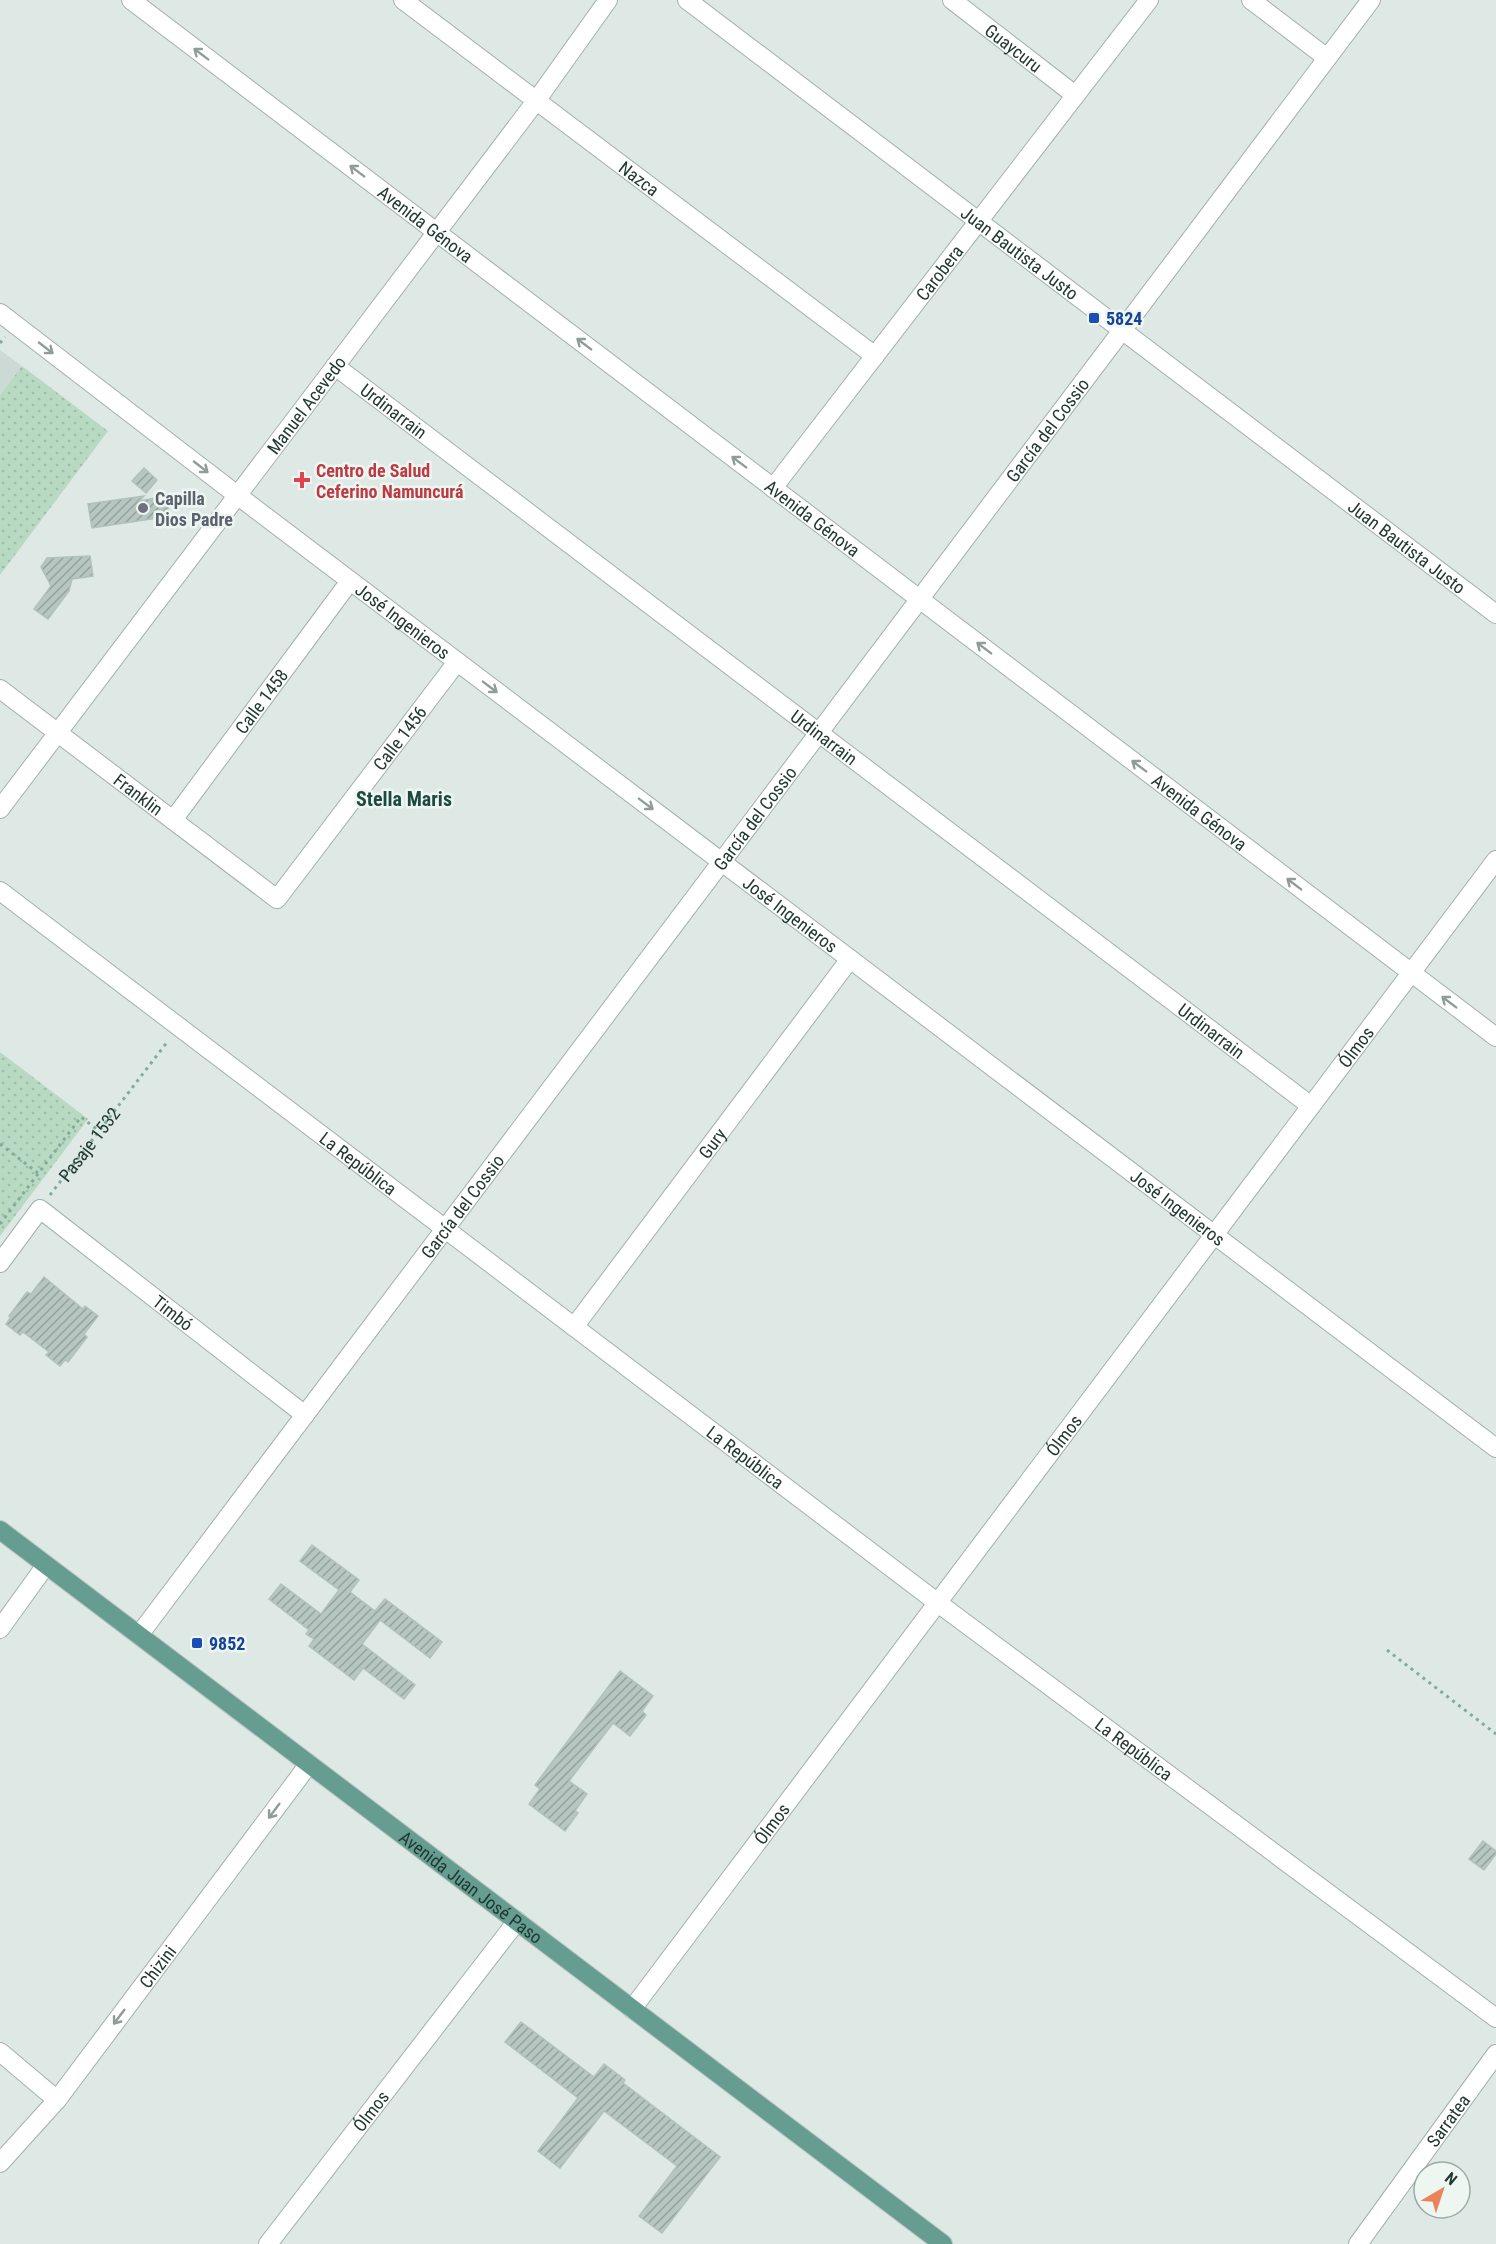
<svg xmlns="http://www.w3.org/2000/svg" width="1496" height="2244" font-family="'Roboto Condensed',sans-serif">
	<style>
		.built { fill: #cdd9d4 }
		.park { fill: url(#park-dots) }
		.building { fill: url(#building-hatch); stroke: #b1c2bc; stroke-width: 1.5 }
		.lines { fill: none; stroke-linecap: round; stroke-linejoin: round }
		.minor-casing { stroke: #a2b0ac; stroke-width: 20 }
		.major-casing { stroke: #bcc3c2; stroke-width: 20 }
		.path { stroke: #80ab9f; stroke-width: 3; stroke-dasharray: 3 4.5; stroke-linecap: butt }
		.minor { stroke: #fff; stroke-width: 18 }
		.major { stroke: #659d91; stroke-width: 18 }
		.oneway { stroke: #909c99 }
		.transit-dot { fill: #1a4fb4; stroke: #eef6f2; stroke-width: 2 }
		.health-dot { fill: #e0444e; stroke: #eef6f2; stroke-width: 2 }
		.worship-dot { fill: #6b7280; stroke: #eef6f2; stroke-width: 2 }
		.labels { text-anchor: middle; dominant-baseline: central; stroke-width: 5; stroke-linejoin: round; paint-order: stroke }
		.street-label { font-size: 18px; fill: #213833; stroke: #eef6f2 }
		.transit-label { font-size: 18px; font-weight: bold; fill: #164399; stroke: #eef6f2; text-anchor: start }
		.health-label { font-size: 18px; font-weight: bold; fill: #be3a42; stroke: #eef6f2; text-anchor: start }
		.worship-label { font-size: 18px; font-weight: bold; fill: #5b616d; stroke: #eef6f2; text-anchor: start }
		.neighbourhood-label { font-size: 20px; font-weight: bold; fill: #1e4940; stroke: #eef6f2 }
	</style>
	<defs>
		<pattern id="park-dots" width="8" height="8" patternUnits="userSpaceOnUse" patternTransform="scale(1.5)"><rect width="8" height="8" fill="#b8dac2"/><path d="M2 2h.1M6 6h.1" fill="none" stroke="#9ebca7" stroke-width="1.8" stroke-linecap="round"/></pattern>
		<pattern id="building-hatch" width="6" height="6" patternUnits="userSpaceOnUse" patternTransform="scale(1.5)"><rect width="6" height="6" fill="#b7c6c1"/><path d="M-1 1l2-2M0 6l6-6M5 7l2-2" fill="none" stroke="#94a29d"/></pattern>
	</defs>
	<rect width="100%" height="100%" fill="#dee9e5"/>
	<polygon class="built" points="0,350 22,366 0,395"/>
	<g class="park">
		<polygon points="22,366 108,431 0,575 0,395"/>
		<polygon points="0,1052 88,1119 0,1236"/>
	</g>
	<g class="building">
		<polygon points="144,468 157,480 146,493 132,481"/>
		<polygon points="144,496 139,501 166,496 169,512 157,514 157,518 92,528 88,504"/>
		<polygon points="90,556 93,576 72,579 69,591 48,619 34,609 51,586 41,567 47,558"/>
		<polygon points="44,1277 83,1309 85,1306 98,1316 84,1334 87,1337 68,1362 65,1360 60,1366 46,1355 49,1352 23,1332 20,1335 6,1324 11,1317 9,1316 27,1292 31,1294"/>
		<polygon points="312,1545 359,1580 350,1592 375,1611 385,1599 442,1642 430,1658 380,1620 362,1644 415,1685 404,1699 363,1668 354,1680 309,1646 314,1639 306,1634 309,1630 269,1599 281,1584 321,1614 339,1590 300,1561"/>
		<polygon points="620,1671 653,1696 642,1711 646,1715 630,1736 613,1723 569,1781 587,1794 575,1811 578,1813 565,1831 529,1804 540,1789 535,1785"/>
		<polygon points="1483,1841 1496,1851 1496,1854 1484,1870 1469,1859"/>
		<polygon points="521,2022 594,2077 604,2064 625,2080 623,2083 720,2157 662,2233 639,2216 677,2166 604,2111 560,2168 538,2151 578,2098 505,2042"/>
	</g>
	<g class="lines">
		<g class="minor-casing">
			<g id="minor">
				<path id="s2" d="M131,0l1365,1037"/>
				<path id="s3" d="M403,0l472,356"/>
				<path id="s4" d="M687,0l809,614"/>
				<path id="s5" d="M952,0l123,95"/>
				<polyline points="1251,0 1327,58"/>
				<path id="s6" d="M0,313l237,182 1259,953"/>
				<path id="s7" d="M335,366l976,740"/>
				<path id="s8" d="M773,488l376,-488"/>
				<path id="s9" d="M0,689l277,210 180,-237"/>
				<path id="s10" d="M0,809l536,-708 72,-101"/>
				<path id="s11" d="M173,820l177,-239"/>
				<path id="s12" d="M0,891l938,712 558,415"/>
				<path id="s13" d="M0,1263l40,-54 265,206"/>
				<path id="s14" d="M574,1327l276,-368"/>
				<polyline points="0,1629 46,1565"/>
				<path id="s15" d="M139,1635l1232,-1635"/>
				<path id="s16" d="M632,2009l864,-1149"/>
				<polyline points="0,2052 57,2100"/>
				<path id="s17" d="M0,2163l57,-63 252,-336"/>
				<path id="s18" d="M268,2244l249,-323"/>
				<path id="s19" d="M1358,2244l138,-190"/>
			</g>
		</g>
		<g class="major-casing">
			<g id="major">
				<path id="s20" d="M0,1530l943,714"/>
			</g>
		</g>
		<g class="path">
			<polyline points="0,343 5,337"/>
			<polyline points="0,1144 38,1173"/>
			<path id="s1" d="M50,1195l118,-154"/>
			<polyline points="0,1224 81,1117 99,1131"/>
			<polyline points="1387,1650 1496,1734"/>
		</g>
		<use href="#minor" class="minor"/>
		<use href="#major" class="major"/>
	</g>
	<defs><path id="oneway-shaft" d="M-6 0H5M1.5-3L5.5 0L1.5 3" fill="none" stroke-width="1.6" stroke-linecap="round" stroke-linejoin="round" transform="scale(1.5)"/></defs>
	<g class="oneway">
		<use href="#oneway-shaft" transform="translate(201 54) rotate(-143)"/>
		<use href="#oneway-shaft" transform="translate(357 171) rotate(-143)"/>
		<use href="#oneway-shaft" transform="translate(584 344) rotate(-143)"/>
		<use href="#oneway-shaft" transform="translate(46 348) rotate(38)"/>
		<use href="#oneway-shaft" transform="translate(739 462) rotate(-143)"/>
		<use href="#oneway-shaft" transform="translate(201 467) rotate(38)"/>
		<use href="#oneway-shaft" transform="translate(984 648) rotate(-143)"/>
		<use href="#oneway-shaft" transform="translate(490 687) rotate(37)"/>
		<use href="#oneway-shaft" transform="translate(1139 766) rotate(-143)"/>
		<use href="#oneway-shaft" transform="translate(646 804) rotate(37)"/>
		<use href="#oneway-shaft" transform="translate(1294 884) rotate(-143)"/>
		<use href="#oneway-shaft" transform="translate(1449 1002) rotate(-143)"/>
		<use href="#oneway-shaft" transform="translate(274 1811) rotate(127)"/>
		<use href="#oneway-shaft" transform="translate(119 2017) rotate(127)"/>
	</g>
	<g class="transit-dot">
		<rect x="1088" y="312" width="12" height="12" rx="3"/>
		<rect x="191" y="1637" width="12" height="12" rx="3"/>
	</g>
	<path class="health-dot" d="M299 471h6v6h6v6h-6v6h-6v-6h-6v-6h6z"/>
	<circle class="worship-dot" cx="143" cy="508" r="6"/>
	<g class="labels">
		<g class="street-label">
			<text stroke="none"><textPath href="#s5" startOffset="78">Guaycuru</textPath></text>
			<text stroke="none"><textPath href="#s3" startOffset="296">Nazca</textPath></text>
			<text stroke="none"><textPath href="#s2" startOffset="370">Avenida Génova</textPath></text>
			<text stroke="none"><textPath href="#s4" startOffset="418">Juan Bautista Justo</textPath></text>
			<text stroke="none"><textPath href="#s8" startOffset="272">Carobera</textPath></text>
			<text stroke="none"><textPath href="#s10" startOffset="507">Manuel Acevedo</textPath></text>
			<text stroke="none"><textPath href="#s7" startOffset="74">Urdinarrain</textPath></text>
			<text stroke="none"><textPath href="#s15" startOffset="1509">García del Cossio</textPath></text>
			<text stroke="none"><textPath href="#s2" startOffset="856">Avenida Génova</textPath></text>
			<text stroke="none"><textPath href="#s4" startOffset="904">Juan Bautista Justo</textPath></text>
			<text stroke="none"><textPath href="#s6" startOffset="507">José Ingenieros</textPath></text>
			<text stroke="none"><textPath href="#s11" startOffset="148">Calle 1458</textPath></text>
			<text stroke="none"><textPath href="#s7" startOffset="614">Urdinarrain</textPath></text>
			<text stroke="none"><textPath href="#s9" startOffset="550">Calle 1456</textPath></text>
			<text stroke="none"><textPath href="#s9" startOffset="174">Franklin</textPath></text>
			<text stroke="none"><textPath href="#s2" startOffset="1342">Avenida Génova</textPath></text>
			<text stroke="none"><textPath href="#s15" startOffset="1023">García del Cossio</textPath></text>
			<text stroke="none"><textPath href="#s6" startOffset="993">José Ingenieros</textPath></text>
			<text stroke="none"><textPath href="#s7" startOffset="1100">Urdinarrain</textPath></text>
			<text stroke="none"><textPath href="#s16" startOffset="1204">Ólmos</textPath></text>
			<text stroke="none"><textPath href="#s14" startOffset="230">Gury</textPath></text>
			<text stroke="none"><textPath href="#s1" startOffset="64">Pasaje 1532</textPath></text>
			<text stroke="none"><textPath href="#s12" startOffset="450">La República</textPath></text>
			<text stroke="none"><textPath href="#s15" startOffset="537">García del Cossio</textPath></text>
			<text stroke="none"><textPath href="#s6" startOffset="1479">José Ingenieros</textPath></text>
			<text stroke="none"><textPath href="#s13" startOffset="236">Timbó</textPath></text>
			<text stroke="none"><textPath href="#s16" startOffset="718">Ólmos</textPath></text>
			<text stroke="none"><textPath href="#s12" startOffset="936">La República</textPath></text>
			<text stroke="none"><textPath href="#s12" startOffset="1422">La República</textPath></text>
			<text stroke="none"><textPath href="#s16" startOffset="232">Ólmos</textPath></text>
			<text stroke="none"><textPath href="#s20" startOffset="591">Avenida Juan José Paso</textPath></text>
			<text stroke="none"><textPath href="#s17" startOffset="252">Chizini</textPath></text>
			<text stroke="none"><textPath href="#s18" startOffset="168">Ólmos</textPath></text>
			<text stroke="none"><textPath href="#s19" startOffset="153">Sarratea</textPath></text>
		</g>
		<g class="transit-label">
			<text x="1106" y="318">5824</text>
			<text x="209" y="1643">9852</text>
		</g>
		<g class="health-label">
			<text x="316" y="470">Centro de Salud<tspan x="316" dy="21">Ceferino Namuncurá</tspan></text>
		</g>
		<g class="worship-label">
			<text x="155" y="498">Capilla<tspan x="155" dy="21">Dios Padre</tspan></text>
		</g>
		<g class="neighbourhood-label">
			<text x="404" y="799">Stella Maris</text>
		</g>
	</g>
	<g transform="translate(1442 2190) rotate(39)"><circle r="28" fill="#eef6f2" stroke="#9caaa6" stroke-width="1.5"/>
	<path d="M0-4.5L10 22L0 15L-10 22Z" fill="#eb845a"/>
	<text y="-9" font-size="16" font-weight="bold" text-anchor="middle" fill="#213833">N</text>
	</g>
</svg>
